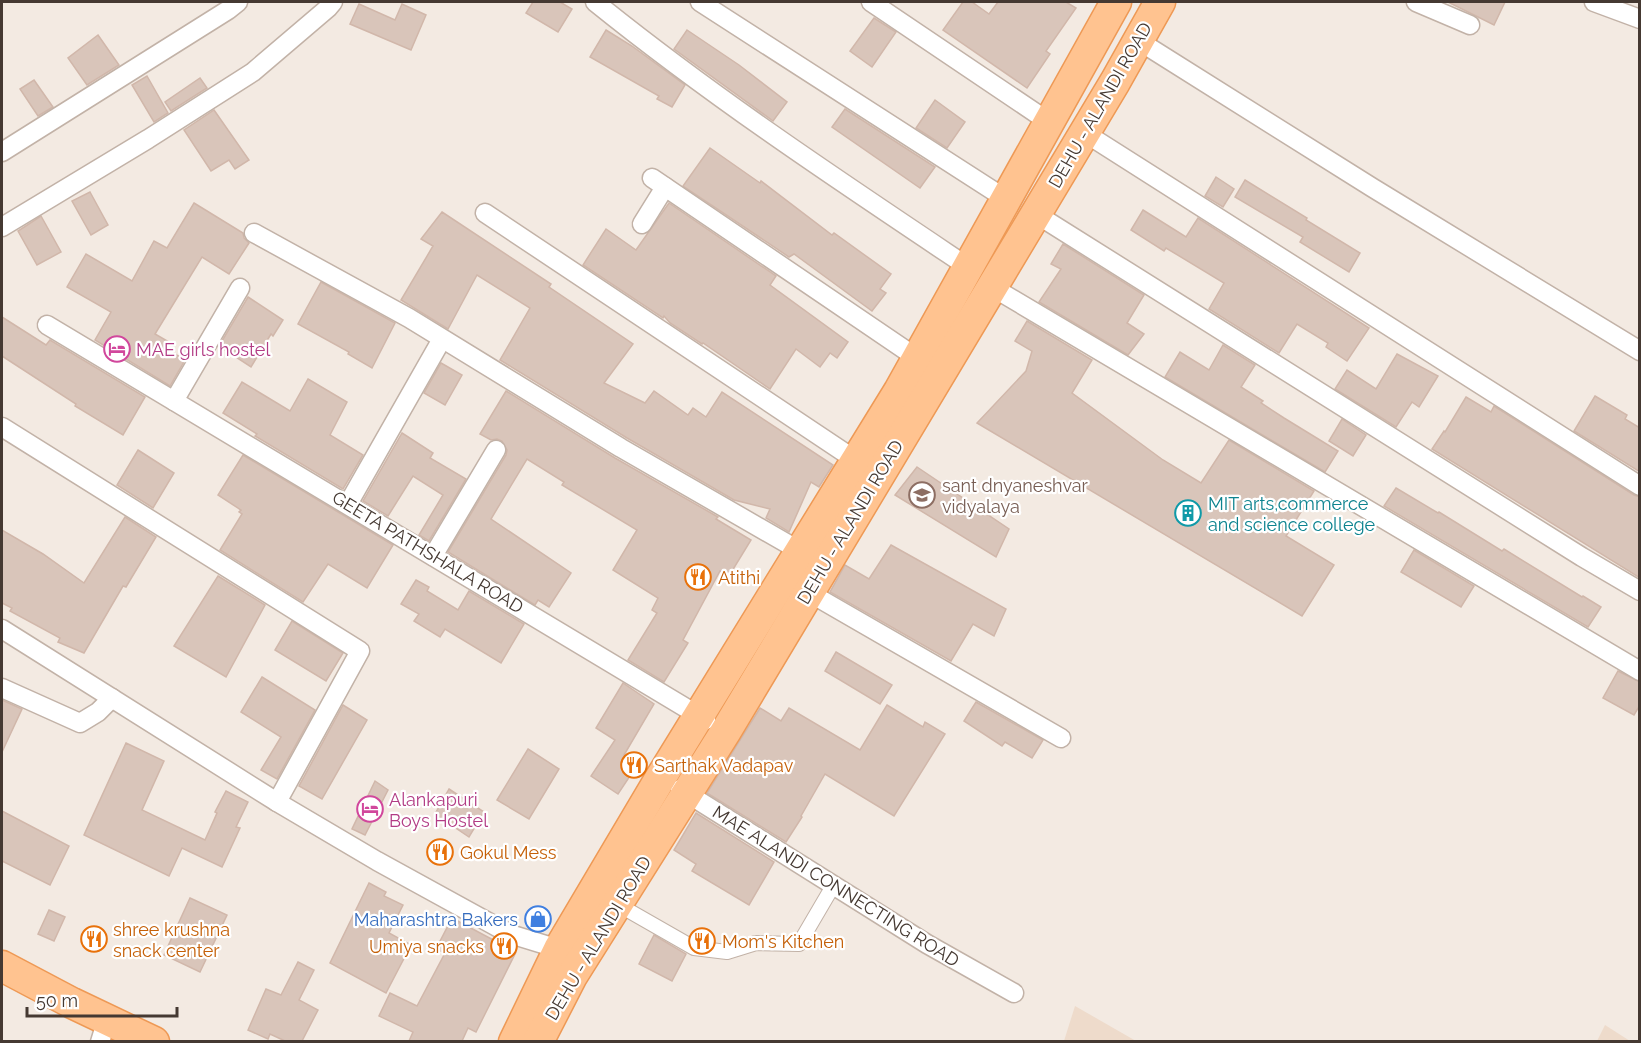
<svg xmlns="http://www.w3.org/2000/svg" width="1641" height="1043" font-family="Raleway,sans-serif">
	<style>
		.education { fill: #eedbcb }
		.building { fill: #d9c5ba; stroke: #d1b7aa; stroke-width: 1.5 }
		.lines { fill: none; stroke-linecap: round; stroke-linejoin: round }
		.pedestrian-casing { stroke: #c2b2a7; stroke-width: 16 }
		.minor-casing { stroke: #c2b2a7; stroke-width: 21 }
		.primary-casing { stroke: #e95; stroke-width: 33 }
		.pedestrian { stroke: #fff; stroke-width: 14 }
		.minor { stroke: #fff; stroke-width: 18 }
		.primary { stroke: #ffc390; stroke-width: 30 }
		.labels { text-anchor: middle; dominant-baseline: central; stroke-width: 4.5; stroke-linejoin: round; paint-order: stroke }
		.street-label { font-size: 18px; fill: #453932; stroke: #fff }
		.hotel-label { font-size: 18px; fill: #b23c85; stroke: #fff; text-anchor: start }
		.education-label { font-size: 18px; fill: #785e54; stroke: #fff; text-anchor: start }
		.culture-label { font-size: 18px; fill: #0d838f; stroke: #fff; text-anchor: start }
		.food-label { font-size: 18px; fill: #c56008; stroke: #fff; text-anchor: start }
		.shop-label { font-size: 18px; fill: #366cbe; stroke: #fff; text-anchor: end }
	</style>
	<rect width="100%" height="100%" fill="#f3eae2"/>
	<g class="education">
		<polygon points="1075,1006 1136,1041 1064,1041"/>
		<polygon points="1605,1025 1630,1041 1597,1041"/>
	</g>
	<g class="building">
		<polygon points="533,2 560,2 572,9 558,32 526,13"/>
		<polygon points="963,2 972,2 989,14 998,2 1066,2 1076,8 1046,51 1050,54 1027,88 943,30"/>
		<polygon points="1448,2 1505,2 1494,25"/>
		<polygon points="359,4 395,20 402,4 426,15 411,50 350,24"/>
		<polygon points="874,18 896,32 872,67 850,51"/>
		<polygon points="606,30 632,46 685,85 672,107 657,99 659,96 590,57"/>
		<polygon points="687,30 739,65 787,102 773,121 674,49"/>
		<polygon points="98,35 119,65 87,85 68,58"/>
		<polygon points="147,76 168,113 154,122 132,85"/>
		<polygon points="200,78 207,88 171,111 165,102"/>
		<polygon points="34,80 53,107 38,116 20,89"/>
		<polygon points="935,100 965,122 947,148 916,128"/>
		<polygon points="845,109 935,167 920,188 832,127"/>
		<polygon points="214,110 249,160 235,169 229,160 211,171 184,130"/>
		<polygon points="710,148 760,183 761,181 832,235 834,233 891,274 880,289 886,293 872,311 794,254 789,257 683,186"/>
		<polygon points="1216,177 1234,189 1223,207 1205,196"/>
		<polygon points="1245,180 1307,218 1306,220 1360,253 1349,272 1300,242 1303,237 1235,197"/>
		<polygon points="90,192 108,225 91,235 72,201"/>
		<polygon points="194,203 243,233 244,238 249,243 229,274 202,257 155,334 169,342 165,348 185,360 170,386 95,340 111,312 67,287 86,254 132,281 154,241 167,248"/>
		<polygon points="669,203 776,276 770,285 848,342 837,358 830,353 820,367 796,349 770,389 703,343 702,344 670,323 664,316 663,318 583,265 606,229 636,250"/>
		<polygon points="1143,210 1186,237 1198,218 1369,328 1347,361 1326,347 1328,343 1297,324 1279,353 1209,309 1224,283 1166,248 1164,251 1131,230"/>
		<polygon points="442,212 551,284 549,287 633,344 604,383 645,403 654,391 688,415 693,408 706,417 722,392 833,465 819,487 811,482 789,532 766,518 770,509 734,500 627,438 500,360 530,308 477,275 448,329 401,300 433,246 421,239"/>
		<polygon points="41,216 61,252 37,265 18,231"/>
		<polygon points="1063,244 1144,295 1127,323 1144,334 1128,355 1039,302 1061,269 1051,264"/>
		<polygon points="321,282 395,323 372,368 348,354 349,352 298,324"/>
		<polygon points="248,297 283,320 273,336 271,334 251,367 219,346"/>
		<polygon points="2,317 46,345 50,340 145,397 123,435 75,406 76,404 2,356"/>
		<polygon points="1027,321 1092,360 1072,393 1163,460 1201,483 1229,440 1314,491 1286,536 1334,565 1302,616 977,423 1026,371 1032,351 1015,341"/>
		<polygon points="1223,345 1255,365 1241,387 1263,401 1261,403 1284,418 1338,451 1325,472 1165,377 1180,352 1209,370"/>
		<polygon points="1397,354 1438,376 1419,407 1412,402 1396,427 1335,389 1347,370 1376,389"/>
		<polygon points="441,363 462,375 445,405 424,393"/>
		<polygon points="308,379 347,402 330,435 363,455 343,489 255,436 257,434 223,413 242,382 290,411"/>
		<polygon points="506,391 615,458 718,517 716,519 751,540 729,576 720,571 683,640 688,643 664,682 628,660 657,613 652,610 658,598 613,570 637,530 562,485 564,482 527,459 491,519 571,573 549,607 538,600 535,605 448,552 506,455 507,450 502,441 497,439 491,440 480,434"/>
		<polygon points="1595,396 1627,415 1625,419 1640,428 1640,472 1574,431"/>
		<polygon points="1466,397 1491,412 1494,406 1634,495 1640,497 1640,578 1432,449 1444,431 1445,432"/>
		<polygon points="1342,419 1366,435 1353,456 1329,441"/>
		<polygon points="402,433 433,453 430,458 466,479 429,541 419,535 443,495 413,476 388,516 363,501"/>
		<polygon points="138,450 174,473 153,508 117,485"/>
		<polygon points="243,455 393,545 367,588 328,564 303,602 220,550 242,514 239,512 241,510 218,495"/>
		<polygon points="917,467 1009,529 996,557 895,495"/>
		<polygon points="1396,488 1438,513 1439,512 1502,551 1504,549 1582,597 1583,596 1601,607 1588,627 1384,506"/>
		<polygon points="125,517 156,537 126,587 123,586 84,653 58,642 60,638 10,611 12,608 2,603 2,530 43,554 84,583"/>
		<polygon points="891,545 1006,609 994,636 973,624 951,661 830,592 845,565 869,579"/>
		<polygon points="1414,550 1474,586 1461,607 1401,572"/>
		<polygon points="218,576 265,605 226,677 174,646"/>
		<polygon points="416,580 429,587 427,591 458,610 469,591 524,624 501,663 445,629 440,637 414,621 419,614 401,604"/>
		<polygon points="292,621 343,653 326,681 275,650"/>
		<polygon points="836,652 892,685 880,704 825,671"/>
		<polygon points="1618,671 1640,682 1640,705 1634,715 1603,698"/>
		<polygon points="262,677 315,710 277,779 261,770 281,737 241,712"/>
		<polygon points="623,683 654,704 624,755 638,764 618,794 591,776 615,740 596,728"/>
		<polygon points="2,700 22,709 2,752"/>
		<polygon points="976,702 1043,740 1032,758 1005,742 1002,746 964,721"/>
		<polygon points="343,705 367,720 322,799 299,786"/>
		<polygon points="887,705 923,727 925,722 945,734 894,816 825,774 801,816 802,817 786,842 707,793 760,708 781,721 789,708 860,750"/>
		<polygon points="126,743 164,761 142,810 205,840 217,813 215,812 226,791 248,802 236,827 240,828 222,867 182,848 169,876 84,835"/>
		<polygon points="528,749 559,769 529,819 497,800"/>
		<polygon points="375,781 388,790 365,835 352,829"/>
		<polygon points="449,789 484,812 469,837 435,814"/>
		<polygon points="2,811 69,846 50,885 2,861"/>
		<polygon points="696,813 774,862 749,905 692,871 696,864 674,850"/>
		<polygon points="369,883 386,892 384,896 403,905 389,933 411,945 386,993 330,963"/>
		<polygon points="190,898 227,915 200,972 164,955"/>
		<polygon points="49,910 65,917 54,941 38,934"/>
		<polygon points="452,918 516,952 476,1032 468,1028 462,1041 409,1041 413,1032 379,1016 390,993 417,1006 445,953 436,949"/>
		<polygon points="654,935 686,954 672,981 639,964"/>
		<polygon points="298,962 314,970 299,1000 318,1010 302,1041 285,1041 270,1034 268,1039 248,1030 266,989 281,995"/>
	</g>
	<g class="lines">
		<g class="pedestrian-casing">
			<polyline id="pedestrian" points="617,904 694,948 727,952 756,943 799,944 833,886"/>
		</g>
		<g class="minor-casing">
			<g id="minor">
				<path d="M595,2c119,96 246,180 373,265"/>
				<polyline points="700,2 1006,199"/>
				<polyline points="871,2 1049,122"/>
				<polyline points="1416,2 1470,25"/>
				<polyline points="1594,2 1640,19"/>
				<polyline points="1139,41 1373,188 1640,351"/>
				<polyline points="1085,133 1640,486"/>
				<polyline points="2,152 228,10 238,2"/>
				<polyline points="652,178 917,358"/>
				<polyline points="485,213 863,465"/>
				<polyline points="1036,214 1582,557 1640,591"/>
				<polyline points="642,224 665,187"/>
				<polyline points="2,227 148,139 253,72 328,8 333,2"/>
				<polyline points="254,233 409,318 621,448 800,551"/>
				<polyline points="992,287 1640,671"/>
				<polyline points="240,288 174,401 706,720"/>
				<polyline points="47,325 174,401"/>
				<polyline points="2,427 360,651 277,802"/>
				<polyline points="348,504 442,339"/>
				<polyline points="433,556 496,450"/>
				<polyline points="808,592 1061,738"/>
				<polyline points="2,629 277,802 377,861 510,934 559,949"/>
				<polyline points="2,688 80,723 98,712 112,698"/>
				<polyline points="680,789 927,944 1014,993"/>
				<polyline points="100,1042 107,1019"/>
			</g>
		</g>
		<g class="primary-casing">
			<g id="primary">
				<polyline points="2,966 72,1003 154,1042"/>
				<polyline points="514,1042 559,949 661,777 899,391 1116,2"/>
				<polyline points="538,1042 572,976 726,731 1115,82 1160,2"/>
			</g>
		</g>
		<use href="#pedestrian" class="pedestrian"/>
		<use href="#minor" class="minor"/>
		<use href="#primary" class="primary"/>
	</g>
	<defs>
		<g id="hotel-ring" transform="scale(1.35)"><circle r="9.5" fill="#fff" stroke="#d1479c" stroke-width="1.5"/><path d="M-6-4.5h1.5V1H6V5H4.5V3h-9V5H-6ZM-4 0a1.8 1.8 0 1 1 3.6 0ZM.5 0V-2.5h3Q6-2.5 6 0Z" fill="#d1479c"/></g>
		<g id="school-ring" transform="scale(1.35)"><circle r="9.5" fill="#fff" stroke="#8d6e63" stroke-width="1.5"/><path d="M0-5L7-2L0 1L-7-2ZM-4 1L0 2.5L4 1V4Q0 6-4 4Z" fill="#8d6e63"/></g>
		<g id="building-ring" transform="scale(1.35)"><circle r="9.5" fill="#fff" stroke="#0f9aa8" stroke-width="1.5"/><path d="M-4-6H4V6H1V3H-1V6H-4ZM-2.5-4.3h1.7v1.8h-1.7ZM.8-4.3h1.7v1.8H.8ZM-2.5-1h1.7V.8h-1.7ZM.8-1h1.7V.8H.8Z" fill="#0f9aa8"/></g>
		<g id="restaurant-ring" transform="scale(1.35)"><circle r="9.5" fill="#fff" stroke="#e8710a" stroke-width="1.5"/><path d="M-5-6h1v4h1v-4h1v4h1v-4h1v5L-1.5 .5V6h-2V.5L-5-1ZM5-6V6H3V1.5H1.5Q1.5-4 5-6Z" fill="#e8710a"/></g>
		<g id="shop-ring" transform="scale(1.35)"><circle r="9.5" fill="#fff" stroke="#3f7fe0" stroke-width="1.5"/><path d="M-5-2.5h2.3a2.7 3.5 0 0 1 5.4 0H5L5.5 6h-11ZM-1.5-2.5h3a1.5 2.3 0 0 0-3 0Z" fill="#3f7fe0"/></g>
	</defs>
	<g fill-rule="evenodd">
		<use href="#hotel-ring" x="117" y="349"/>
		<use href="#school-ring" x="922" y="495"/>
		<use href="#building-ring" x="1188" y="513"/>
		<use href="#restaurant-ring" x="698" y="577"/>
		<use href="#restaurant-ring" x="634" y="765"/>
		<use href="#hotel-ring" x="370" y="809"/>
		<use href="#restaurant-ring" x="440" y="852"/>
		<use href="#shop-ring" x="538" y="919"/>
		<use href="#restaurant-ring" x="94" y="939"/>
		<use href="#restaurant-ring" x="702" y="941"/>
		<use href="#restaurant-ring" x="504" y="946"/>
	</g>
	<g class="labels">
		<g class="street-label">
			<text transform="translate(1100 105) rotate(-60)">DEHU - ALANDI ROAD</text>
			<text transform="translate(850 522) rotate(-59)">DEHU - ALANDI ROAD</text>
			<text transform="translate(428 552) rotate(31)">GEETA PATHSHALA ROAD</text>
			<text transform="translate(836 886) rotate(32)">MAE ALANDI CONNECTING ROAD</text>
			<text transform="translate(598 938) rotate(-59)">DEHU - ALANDI ROAD</text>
		</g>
		<g class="hotel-label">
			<text x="136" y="349">MAE girls hostel</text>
			<text x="389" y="799">Alankapuri<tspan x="389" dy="21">Boys Hostel</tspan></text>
		</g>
		<g class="education-label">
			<text x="942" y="485">sant dnyaneshvar<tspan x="942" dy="21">vidyalaya</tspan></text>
		</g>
		<g class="culture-label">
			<text x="1208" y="503">MIT arts,commerce<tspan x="1208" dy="21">and science college</tspan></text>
		</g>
		<g class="food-label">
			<text x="718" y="577">Atithi</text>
			<text x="654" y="765">Sarthak Vadapav</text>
			<text x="460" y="852">Gokul Mess</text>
			<text x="113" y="929">shree krushna<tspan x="113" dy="21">snack center</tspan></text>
			<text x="722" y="941">Mom's Kitchen</text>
			<text x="484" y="946" text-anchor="end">Umiya snacks</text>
		</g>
		<g class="shop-label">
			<text x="518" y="919">Maharashtra Bakers</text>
		</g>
	</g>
	<rect width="1641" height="1043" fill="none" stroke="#453932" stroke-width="6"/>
	<path d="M27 1007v9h150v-9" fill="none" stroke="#453932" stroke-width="3"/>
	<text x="36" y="1007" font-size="18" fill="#453932" stroke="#ffffff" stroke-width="4.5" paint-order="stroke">50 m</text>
</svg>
